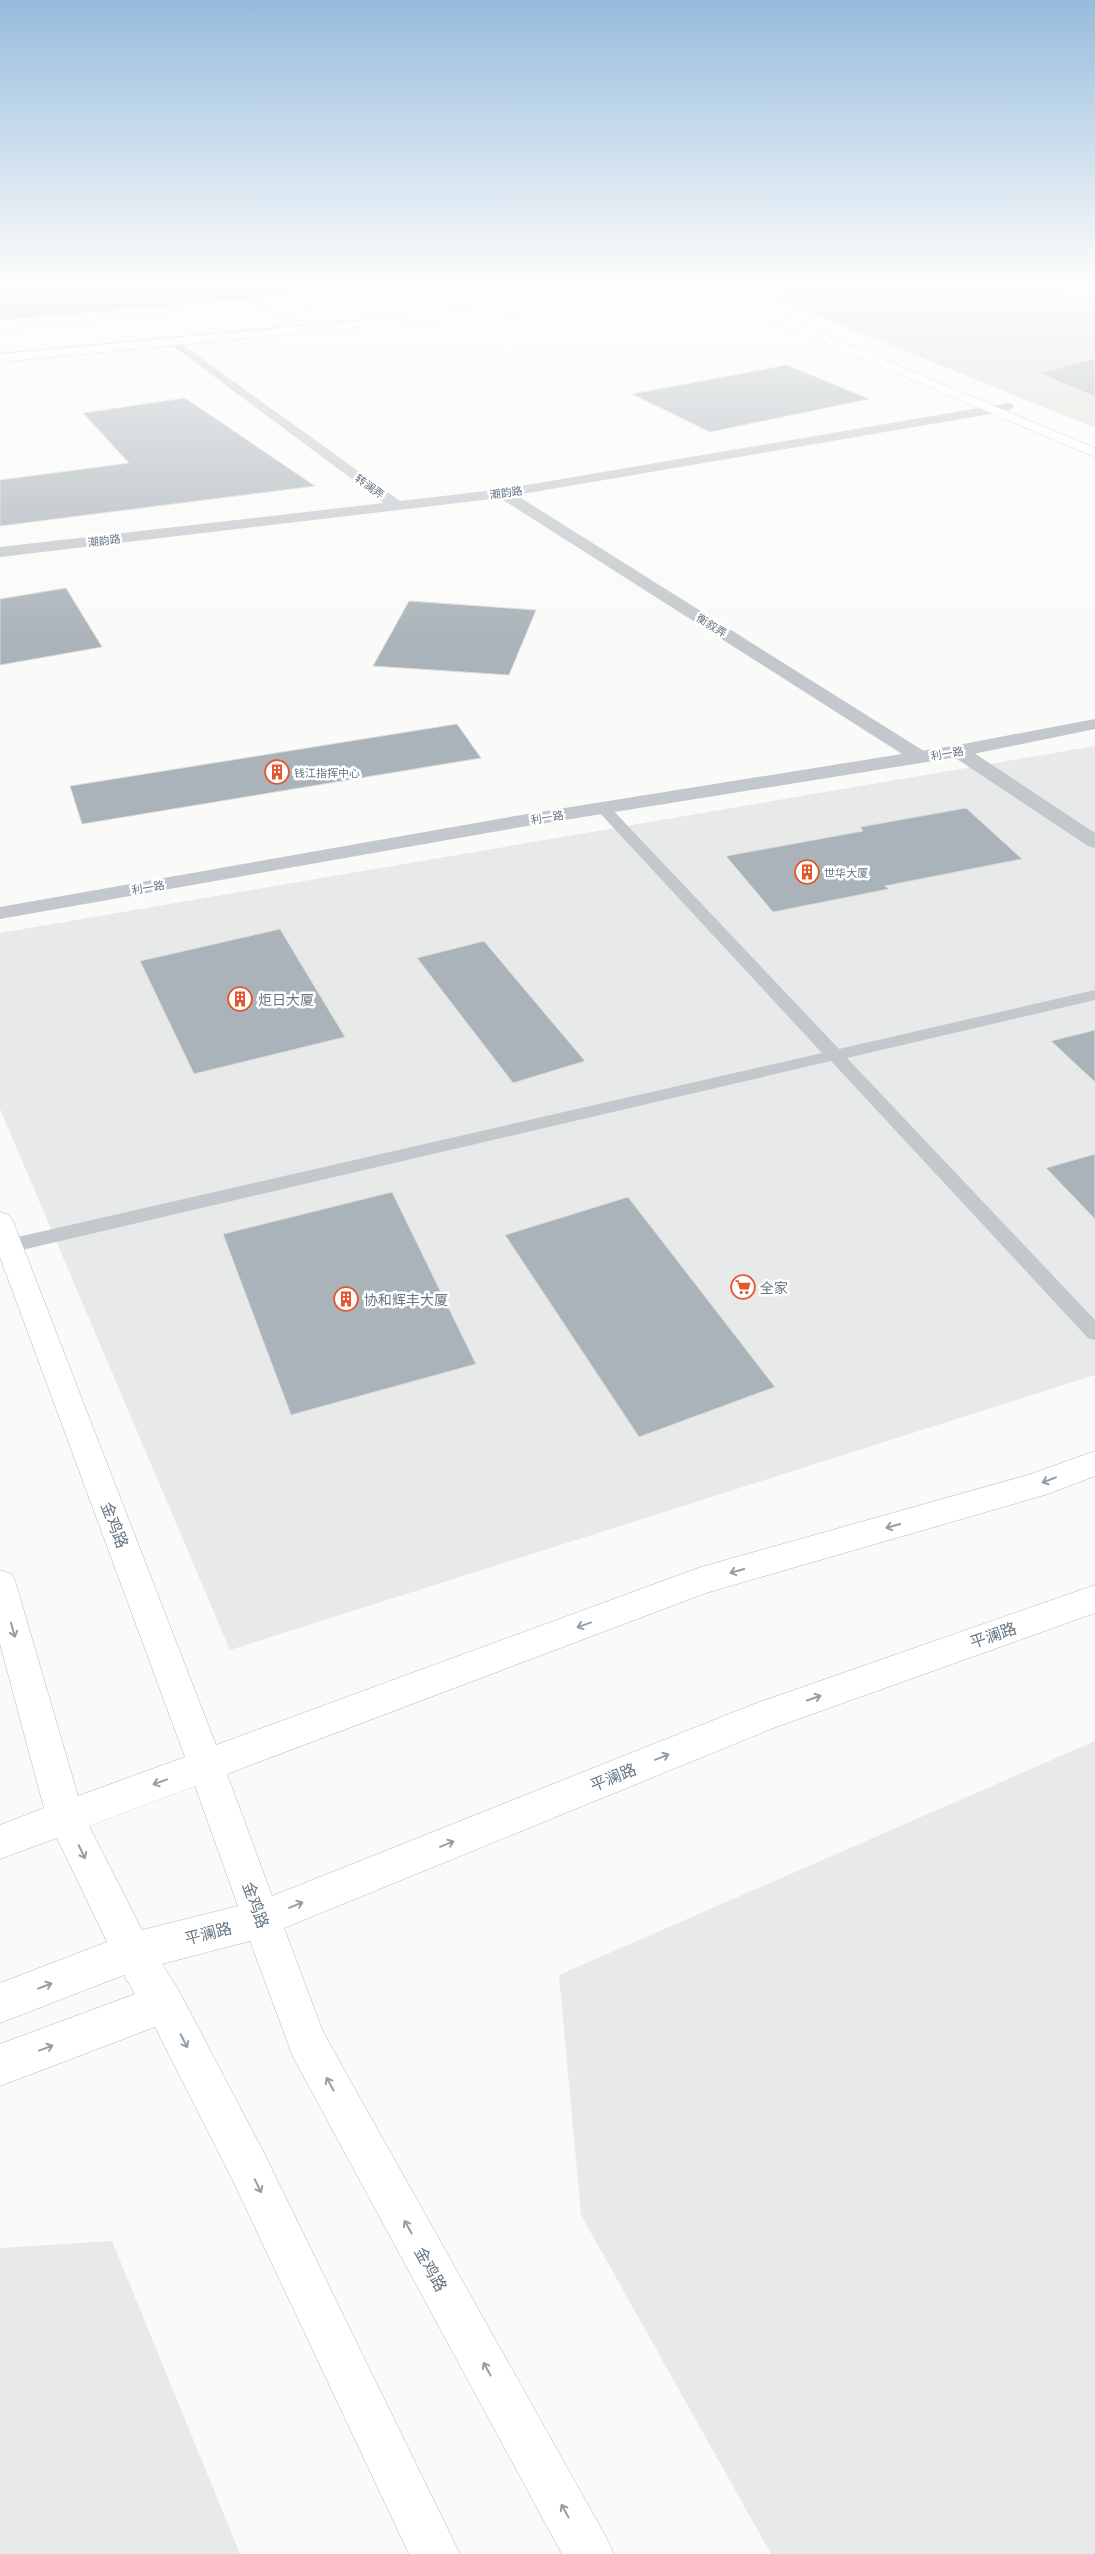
<svg xmlns="http://www.w3.org/2000/svg" width="1095" height="2554" font-family="'Noto Sans','Noto Sans SC',sans-serif">
	<style>
		.built { fill: #e8e9e9 }
		.green { fill: #dadfd7 }
		.water { fill: #bbc7cb }
		.building { fill: #aab3b9; stroke: #dcdcda }
		.lines { fill: none; stroke-linecap: round; stroke-linejoin: round }
		.secondary-casing { stroke: #b3babf; stroke-width: 1 }
		.primary-casing { stroke: #b5babe; stroke-width: 1 }
		.path { stroke: #bbbfc2; stroke-width: 1; stroke-dasharray: 1 1; stroke-linecap: butt }
		.service { fill: #c3c8cc; fill-rule: evenodd }
		.minor { fill: #c3c8cc; fill-rule: evenodd }
		.tertiary { fill: #c3c8cc; fill-rule: evenodd }
		.secondary { fill: #fff; fill-rule: evenodd }
		.primary { fill: #fff; fill-rule: evenodd }
		.oneway { stroke: #939fa8 }
		.labels { text-anchor: middle; dominant-baseline: central; stroke-width: 5; stroke-linejoin: round; paint-order: stroke }
		.far-street-label { font-size: 11px; fill: #657683; stroke: #fff }
		.far-poi-label { font-size: 11px; fill: #657683; stroke: #fff; text-anchor: start }
		.poi-label { font-size: 14px; fill: #657683; stroke: #fff; text-anchor: start }
		.near-street-label { font-size: 16px; fill: #657683; stroke: #fff }
	</style>
	<rect width="100%" height="100%" fill="#fafaf8"/>
	<g class="built">
		<polygon points="1095,746 1095,1375 230,1650 0,1109 0,933"/>
		<polygon points="1095,1741 1095,2554 771,2554 581,2215 559,1975"/>
		<polygon points="112,2241 240,2554 0,2554 0,2248"/>
	</g>
	<g class="green">
		<polygon points="0,281 269,281 254,284 0,306"/>
		<polygon points="878,281 1028,281 1095,304 1095,428 767,295"/>
	</g>
	<polygon class="water" points="253,281 325,281 268,297 0,320 0,304 57,300 96,292 182,289"/>
	<g class="building">
		<polygon points="1095,358 1095,397 1039,373"/>
		<polygon points="787,365 869,399 710,432 632,394"/>
		<polygon points="185,398 315,486 0,526 0,480 129,463 83,413"/>
		<polygon points="66,588 102,647 0,665 0,599"/>
		<polygon points="409,601 536,610 509,675 373,666"/>
		<polygon points="457,724 481,758 82,824 70,786"/>
		<polygon points="966,808 1022,859 885,886 889,889 773,912 726,856 863,831 860,827"/>
		<polygon points="280,929 345,1037 194,1074 140,961"/>
		<polygon points="484,941 520,984 585,1061 513,1083 417,958"/>
		<polygon points="1095,1030 1095,1082 1051,1041"/>
		<polygon points="1095,1154 1095,1219 1046,1168"/>
		<polygon points="392,1192 476,1364 291,1415 223,1234"/>
		<polygon points="628,1197 775,1387 639,1437 505,1235"/>
	</g>
	<g class="lines">
		<g class="secondary-casing">
			<g id="secondary">
				<polygon points="691,282 699,282 1095,448 1095,457 691,286"/>
				<path d="M0,1212l9,3 4,6 203,524 485,-178 330,-93 64,-23v25l-47,18 -342,99 -479,181 45,122 482,-192 341,-119v28l-319,114 -492,201 39,104 283,505 8,17h-52l-269,-497 -43,-116 -88,23 16,25 86,164 196,401h-51l-175,-371 -79,-156 -155,59v-42l135,-50 -11,-19 -124,48v-40l107,-41 -50,-104 -57,21v-34l44,-17 -44,-164v-74l12,4 4,10 62,212 107,-39 -185,-500zM195,1786l43,120 -96,24 -53,-104z"/>
			</g>
		</g>
		<g class="primary-casing">
			<polygon id="primary" points="777,281 814,281 809,284 0,362 0,354"/>
		</g>
		<g class="path">
			<polyline points="412,281 433,290"/>
			<polygon points="361,288 407,293 390,303 276,314 255,309 337,290"/>
			<polyline points="361,288 364,281"/>
			<polyline points="0,300 71,292 110,281"/>
			<polyline points="0,330 211,308 252,309"/>
		</g>
		<g class="service">
			<polygon points="700,281 711,281 714,283 710,285"/>
			<polygon points="603,804 608,805 839,1049 1095,990 1095,1000 847,1058 1095,1320 1095,1340 1088,1338 831,1061 9,1253 2,1251 0,1245 2,1241 9,1239 822,1053 598,811 596,808"/>
		</g>
		<g class="minor">
			<polygon points="173,338 400,501 503,489 1008,403 1012,404 1014,407 1008,411 516,495 927,753 929,757 927,761 913,761 500,498 0,557 0,547 384,503 169,343 169,339"/>
			<polygon points="958,745 965,747 1095,833 1095,848 1088,846 951,755 949,751 951,747"/>
		</g>
		<polygon class="tertiary" points="1095,719 1095,729 958,757 515,828 0,919 0,907 515,816 958,745"/>
		<use href="#secondary" class="secondary"/>
		<use href="#primary" class="primary"/>
	</g>
	<defs><path id="oneway-shaft" d="M-6 0H5M1.5-3L5.5 0L1.5 3" fill="none" stroke-width="1.6" stroke-linecap="round" stroke-linejoin="round" transform="scale(1.25)"/></defs>
	<g class="oneway">
		<use href="#oneway-shaft" transform="translate(1049 1480) rotate(159)"/>
		<use href="#oneway-shaft" transform="translate(893 1526) rotate(164)"/>
		<use href="#oneway-shaft" transform="translate(737 1571) rotate(164)"/>
		<use href="#oneway-shaft" transform="translate(584 1625) rotate(160)"/>
		<use href="#oneway-shaft" transform="translate(13 1630) rotate(74)"/>
		<use href="#oneway-shaft" transform="translate(814 1698) rotate(-19)"/>
		<use href="#oneway-shaft" transform="translate(662 1757) rotate(-22)"/>
		<use href="#oneway-shaft" transform="translate(160 1782) rotate(160)"/>
		<use href="#oneway-shaft" transform="translate(447 1844) rotate(-22)"/>
		<use href="#oneway-shaft" transform="translate(82 1852) rotate(64)"/>
		<use href="#oneway-shaft" transform="translate(296 1905) rotate(-22)"/>
		<use href="#oneway-shaft" transform="translate(45 1986) rotate(-21)"/>
		<use href="#oneway-shaft" transform="translate(184 2041) rotate(63)"/>
		<use href="#oneway-shaft" transform="translate(46 2048) rotate(-21)"/>
		<use href="#oneway-shaft" transform="translate(330 2084) rotate(-119)"/>
		<use href="#oneway-shaft" transform="translate(258 2186) rotate(64)"/>
		<use href="#oneway-shaft" transform="translate(408 2227) rotate(-119)"/>
		<use href="#oneway-shaft" transform="translate(487 2369) rotate(-119)"/>
		<use href="#oneway-shaft" transform="translate(565 2511) rotate(-119)"/>
	</g>
	<linearGradient id="sky" x2="0" y2="1"><stop stop-color="#96bcdc"/><stop offset="0.44" stop-color="#fdfdfc"/><stop offset="1" stop-color="#fdfdfc" stop-opacity="0"/></linearGradient>
	<rect width="1095" height="639" fill="url(#sky)"/>
	<defs>
		<g id="building-ring" transform="scale(1.25)"><circle r="9.5" fill="#fff" stroke="#e4572e" stroke-width="1.5"/><path d="M-4-6H4V6H1V3H-1V6H-4ZM-2.5-4.3h1.7v1.8h-1.7ZM.8-4.3h1.7v1.8H.8ZM-2.5-1h1.7V.8h-1.7ZM.8-1h1.7V.8H.8Z" fill="#e4572e"/></g>
		<g id="supermarket-ring" transform="scale(1.25)"><circle r="9.5" fill="#fff" stroke="#e4572e" stroke-width="1.5"/><path d="M-6-5.5h2.5l.6 2H6L4.5 2H-2.5L-4.4-4H-6ZM-1.5 3.2a1.3 1.3 0 1 0 .1 0ZM3 3.2a1.3 1.3 0 1 0 .1 0Z" fill="#e4572e"/></g>
	</defs>
	<g fill-rule="evenodd">
		<use href="#building-ring" x="277" y="772"/>
		<use href="#building-ring" x="807" y="872"/>
		<use href="#building-ring" x="240" y="999"/>
		<use href="#supermarket-ring" x="743" y="1287"/>
		<use href="#building-ring" x="346" y="1299"/>
	</g>
	<g class="labels">
		<g class="far-street-label">
			<text transform="translate(370 486) rotate(36)">转澜弄</text>
			<text transform="translate(506 492) rotate(-8)">潮韵路</text>
			<text transform="translate(104 540) rotate(-7)">潮韵路</text>
			<text transform="translate(712 625) rotate(32)">衡叙弄</text>
			<text transform="translate(947 753) rotate(-10)">利一路</text>
			<text transform="translate(547 817) rotate(-9)">利一路</text>
			<text transform="translate(148 887) rotate(-10)">利一路</text>
		</g>
		<g class="far-poi-label">
			<text x="294" y="772">钱江指挥中心</text>
			<text x="824" y="872">世华大厦</text>
		</g>
		<g class="poi-label">
			<text x="258" y="999">炬日大厦</text>
			<text x="760" y="1287">全家</text>
			<text x="364" y="1299">协和辉丰大厦</text>
		</g>
		<g class="near-street-label">
			<text transform="translate(115 1525) rotate(69)">金鸡路</text>
			<text transform="translate(993 1635) rotate(-19)">平澜路</text>
			<text transform="translate(613 1777) rotate(-22)">平澜路</text>
			<text transform="translate(256 1905) rotate(70)">金鸡路</text>
			<text transform="translate(208 1933) rotate(-14)">平澜路</text>
			<text transform="translate(431 2269) rotate(61)">金鸡路</text>
		</g>
	</g>
</svg>
